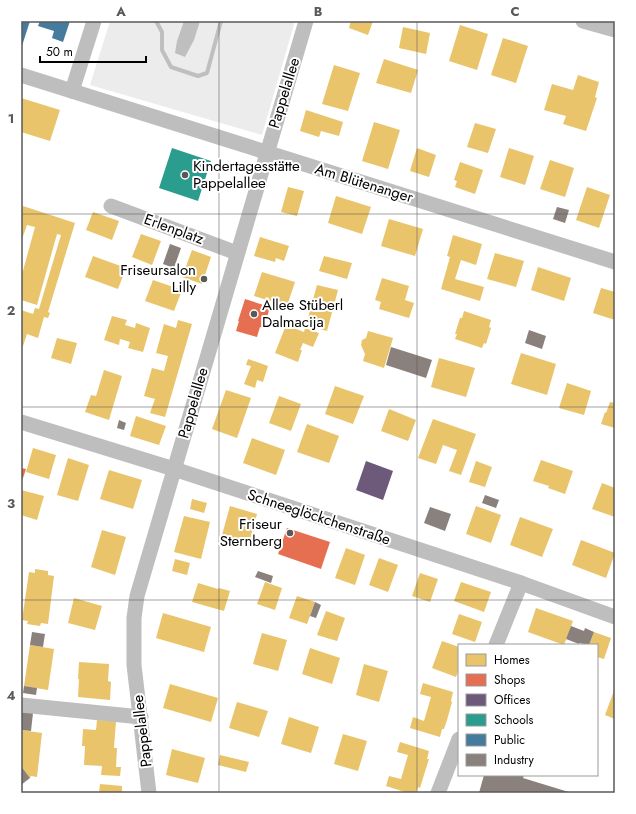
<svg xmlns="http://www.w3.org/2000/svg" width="636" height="814" font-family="Jost,sans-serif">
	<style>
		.green { fill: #ececec }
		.water { fill: #bfbfbf }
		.homes { fill: #e9c46a }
		.shops { fill: #e76f51 }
		.offices { fill: #6d597a }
		.schools { fill: #2a9d8f }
		.public { fill: #457b9d }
		.industry { fill: #8a817c }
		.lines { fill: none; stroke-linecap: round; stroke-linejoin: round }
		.stream { stroke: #bfbfbf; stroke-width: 4 }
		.minor { stroke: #bebebe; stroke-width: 15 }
		.grid { fill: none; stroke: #595959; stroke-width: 1; stroke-opacity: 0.55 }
		.poi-dot { fill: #595959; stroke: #fff; stroke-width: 1.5 }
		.labels { text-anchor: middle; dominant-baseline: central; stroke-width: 4; stroke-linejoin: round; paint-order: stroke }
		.street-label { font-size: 15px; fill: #000; stroke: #fff }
		.poi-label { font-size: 15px; fill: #000; stroke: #fff; text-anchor: start }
		.neatline { fill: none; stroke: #595959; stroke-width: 1.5 }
		.grid-label { font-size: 13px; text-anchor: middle; font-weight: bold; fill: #595959 }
	</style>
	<rect width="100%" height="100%" fill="#fff"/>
	<polygon class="green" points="110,21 295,21 262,135 90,85"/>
	<polygon class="water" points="184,21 200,21 194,40 185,57 175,53 177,41"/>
	<g class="homes">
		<polygon points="351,21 373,21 368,35 349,28"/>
		<polygon points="460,25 488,34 477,70 449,61"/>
		<polygon points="403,27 430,33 426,54 399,48"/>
		<polygon points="503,38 528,46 516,83 491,75"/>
		<polygon points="384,59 418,70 411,93 376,83"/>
		<polygon points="334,65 360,73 348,111 322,104"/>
		<polygon points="578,75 599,82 595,97 597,98 586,131 563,124 566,116 544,110 552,84 573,90"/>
		<polygon points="21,98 60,110 50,141 21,132"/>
		<polygon points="306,110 343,122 339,136 321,131 319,137 300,131"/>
		<polygon points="374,122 400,130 388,169 362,161"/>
		<polygon points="475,123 496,129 488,153 467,147"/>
		<polygon points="417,148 436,155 429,177 410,171"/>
		<polygon points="509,148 534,156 525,185 500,177"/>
		<polygon points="550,160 574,168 565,197 540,189"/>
		<polygon points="460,162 483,170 475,194 455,187 457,181 454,180"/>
		<polygon points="288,187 304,191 297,216 281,212"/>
		<polygon points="587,187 610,195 599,228 576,220"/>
		<polygon points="336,196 371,207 362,234 328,223"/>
		<polygon points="23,206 75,223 48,312 50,313 48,318 44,317 38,338 27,334 21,352 21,310 33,314 35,308 39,309 61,235 57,234 37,305 21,300 21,278 35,227 27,225 21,242 21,212"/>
		<polygon points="93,212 119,221 112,240 86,230"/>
		<polygon points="389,219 423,229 415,256 381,246"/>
		<polygon points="141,234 161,241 152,265 132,257"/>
		<polygon points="453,235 482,244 476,265 461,260 455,279 484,287 480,301 441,289 450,257 447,256"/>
		<polygon points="260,237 289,246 284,261 276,258 275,262 254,256"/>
		<polygon points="192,250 211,257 202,284 182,277"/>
		<polygon points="495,253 524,261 516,287 487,279"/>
		<polygon points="93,256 126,268 118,289 85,277"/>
		<polygon points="324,256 352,263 347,279 319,271"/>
		<polygon points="538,267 571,278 564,301 531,290"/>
		<polygon points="262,272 295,282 287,306 254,296"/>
		<polygon points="382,278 409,286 405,300 414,303 409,318 379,309 381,302 375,300"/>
		<polygon points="153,280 182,290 174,311 145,301"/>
		<polygon points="317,285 338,290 327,331 306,325"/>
		<polygon points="601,288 615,292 615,320 593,313"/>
		<polygon points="464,311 491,320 489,327 491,328 486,344 484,343 482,348 455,339 457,334 455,334 460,318 462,318"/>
		<polygon points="112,316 127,320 125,325 135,328 136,323 150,328 143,352 128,348 130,342 120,339 119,345 104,340"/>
		<polygon points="178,320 192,324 165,417 150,413 155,399 144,396 152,368 164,371 168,356 156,353 164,324 176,328"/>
		<polygon points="286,325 304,332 305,328 319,333 313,347 303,343 300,350 302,350 298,362 275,353"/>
		<polygon points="368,331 393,338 384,368 363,361 365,354 361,345 362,340 366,338"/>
		<polygon points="57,338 77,343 71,364 51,358"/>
		<polygon points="521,353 556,364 547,395 511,384"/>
		<polygon points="439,358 475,368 466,397 431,387"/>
		<polygon points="248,359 268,366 263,382 257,380 255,388 244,384 251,366 246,365"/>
		<polygon points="104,370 122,376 109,420 85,412 91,395 96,396"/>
		<polygon points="567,383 591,391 584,415 559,408"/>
		<polygon points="335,386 364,396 353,424 325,414"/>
		<polygon points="226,390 251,398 237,438 212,429"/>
		<polygon points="279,396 301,404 291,431 269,423"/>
		<polygon points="610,402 615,403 615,428 601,424 605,412 606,413"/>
		<polygon points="389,409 416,420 408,441 381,431"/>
		<polygon points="136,416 166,426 159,445 130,436"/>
		<polygon points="433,419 476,434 461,475 449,471 457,450 443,445 436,464 418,458"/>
		<polygon points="307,424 339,436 329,463 297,452"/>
		<polygon points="252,438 285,450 276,475 243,463"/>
		<polygon points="33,448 56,455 49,479 26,472"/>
		<polygon points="68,458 89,465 78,501 57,495"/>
		<polygon points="541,460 573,471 565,494 548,488 549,486 533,481"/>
		<polygon points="476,461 492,467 485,487 469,482"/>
		<polygon points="109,470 142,480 133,509 100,499"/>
		<polygon points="602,483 615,488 615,517 592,509"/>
		<polygon points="21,490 44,496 37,520 21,515"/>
		<polygon points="192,499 207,503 204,513 190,509"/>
		<polygon points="230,506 257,514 249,543 222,535"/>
		<polygon points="476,506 501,515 491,543 466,534"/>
		<polygon points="184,516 210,522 201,559 174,552"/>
		<polygon points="520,517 553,529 542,557 510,545"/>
		<polygon points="102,530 126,537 115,575 91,567"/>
		<polygon points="581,540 615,553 606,578 572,565"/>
		<polygon points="346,548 365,555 355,585 335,578"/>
		<polygon points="379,558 398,565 388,592 369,585"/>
		<polygon points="175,559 190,563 187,575 172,571"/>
		<polygon points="35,569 48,571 48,575 54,576 48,624 41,623 40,626 27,624 28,621 22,620 29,572 35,573"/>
		<polygon points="420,573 438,579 430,602 412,596"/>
		<polygon points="265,582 282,588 275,610 257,604"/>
		<polygon points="461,582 491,592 484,612 454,601"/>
		<polygon points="198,583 218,589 219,588 230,591 224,611 192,602"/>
		<polygon points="297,596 315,602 307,624 289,618"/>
		<polygon points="74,598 102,606 95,630 68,623"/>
		<polygon points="536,608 573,621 564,645 528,632"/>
		<polygon points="326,611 345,618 337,641 317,635"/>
		<polygon points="163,613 211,627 204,652 156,638"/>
		<polygon points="459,614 482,622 475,642 452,634"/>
		<polygon points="594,632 611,638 604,659 597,657 597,645 589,645"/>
		<polygon points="262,633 287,640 278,671 253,664"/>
		<polygon points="442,641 459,647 459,669 456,677 432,668"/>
		<polygon points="30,645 54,649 48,690 24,686"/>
		<polygon points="310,648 340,658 332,684 302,674"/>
		<polygon points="79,662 109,664 108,681 111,682 110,700 78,697 79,679 78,679"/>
		<polygon points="364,664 388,671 379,702 356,695"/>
		<polygon points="423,683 453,692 451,701 452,702 447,720 444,729 442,729 440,737 410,728 413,717 424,721 431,697 420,694"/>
		<polygon points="170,684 218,698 211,722 163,708"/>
		<polygon points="615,688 615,719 605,715"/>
		<polygon points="237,702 268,711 259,737 229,728"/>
		<polygon points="289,717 319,727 311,753 281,744"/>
		<polygon points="97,720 116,721 114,748 117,748 116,767 121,767 120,776 101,775 102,766 84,765 85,746 82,746 83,729 96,730"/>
		<polygon points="21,730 42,733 37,777 31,776 30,778 21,766"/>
		<polygon points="343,734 367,741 358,771 334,764"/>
		<polygon points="400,742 429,751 427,759 429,759 423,778 420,788 418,787 416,793 408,793 386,786 389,776 401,779 408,755 397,752"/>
		<polygon points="172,749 205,758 198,783 166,775"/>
		<polygon points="220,755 249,762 246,772 218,765"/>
		<polygon points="100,784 122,786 122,793 99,793"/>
	</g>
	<g class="shops">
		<polygon points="245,299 270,307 264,328 260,327 257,337 236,331 239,321 238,321"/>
		<polygon points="21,468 26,469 21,484"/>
		<polygon points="287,528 330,542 321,569 278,554"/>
	</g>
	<polygon class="offices" points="366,461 393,471 383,500 356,490"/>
	<polygon class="schools" points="172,148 211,161 198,201 159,188"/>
	<g class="public">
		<polygon points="21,21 30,21 21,49"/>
		<polygon points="40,21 70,21 63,42 52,38 54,31 38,26"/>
	</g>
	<g class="industry">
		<polygon points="557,207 569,210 565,223 553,219"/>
		<polygon points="170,244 181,248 174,268 163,264"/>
		<polygon points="529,330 546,336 542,349 525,343"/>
		<polygon points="391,347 432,360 426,378 386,365"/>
		<polygon points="119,420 126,423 124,430 117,428"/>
		<polygon points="485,495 499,500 496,508 482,503"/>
		<polygon points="430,507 451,514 445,531 424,523"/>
		<polygon points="258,571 273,576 271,583 255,577"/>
		<polygon points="315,602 321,605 316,618 310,616"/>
		<polygon points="571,626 584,631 585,628 594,632 589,645 579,643 579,644 566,639"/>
		<polygon points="32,632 45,634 43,647 30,645"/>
		<polygon points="24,686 37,688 36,695 23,693"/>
		<polygon points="21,712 33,713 31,731 21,730"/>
		<polygon points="21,766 30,778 21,785"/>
		<polygon points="484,775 524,775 523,778 572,793 479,793"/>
	</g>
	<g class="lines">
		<polyline class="stream" points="156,21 162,32 162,50 171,67 198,76 207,73 221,21"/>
		<g class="minor">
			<polyline points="583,21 615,30"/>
			<polyline points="21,75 615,262"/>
			<polyline points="72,91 94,21"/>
			<polyline points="111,206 237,253"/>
			<polyline points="21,422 174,469 521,583 615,617"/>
			<polyline points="496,645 521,583"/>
			<polyline points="21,705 141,717"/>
			<polyline points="149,793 134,665 134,618 137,596 306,21"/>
			<polyline points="438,793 459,739"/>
		</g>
	</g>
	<path class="grid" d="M219,21v772M417,21v772M21,214h594M21,407h594M21,600h594"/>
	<g class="poi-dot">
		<circle cx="185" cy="175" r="4"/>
		<circle cx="204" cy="279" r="4"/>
		<circle cx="254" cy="314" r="4"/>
		<circle cx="290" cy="533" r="4"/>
	</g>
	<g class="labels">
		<g class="street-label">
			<text transform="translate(284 93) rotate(-73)">Pappelallee</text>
			<text transform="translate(364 183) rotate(17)">Am Blütenanger</text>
			<text transform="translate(174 229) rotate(20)">Erlenplatz</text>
			<text transform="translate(193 403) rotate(-74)">Pappelallee</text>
			<text transform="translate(319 517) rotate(18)">Schneeglöckchenstraße</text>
			<text transform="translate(142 731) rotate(-97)">Pappelallee</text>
		</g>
		<g class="poi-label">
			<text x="193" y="166">Kindertagesstätte<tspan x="193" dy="17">Pappelallee</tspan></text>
			<text x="196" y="270" text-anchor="end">Friseursalon<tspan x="196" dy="17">Lilly</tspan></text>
			<text x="262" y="305">Allee Stüberl<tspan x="262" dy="17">Dalmacija</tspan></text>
			<text x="282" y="524" text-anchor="end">Friseur<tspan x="282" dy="17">Sternberg</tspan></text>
		</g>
	</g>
	<rect width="636" height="814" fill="none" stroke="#ffffff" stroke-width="44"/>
	<rect x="458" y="644" width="140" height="132" fill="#ffffff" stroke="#999999"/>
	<rect x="466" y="654" width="20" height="12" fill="#e9c46a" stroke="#999999"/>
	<text x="494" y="664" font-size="12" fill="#000000">Homes</text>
	<rect x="466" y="674" width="20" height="12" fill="#e76f51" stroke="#999999"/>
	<text x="494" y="684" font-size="12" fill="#000000">Shops</text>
	<rect x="466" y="694" width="20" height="12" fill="#6d597a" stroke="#999999"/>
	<text x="494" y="704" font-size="12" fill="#000000">Offices</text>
	<rect x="466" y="714" width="20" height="12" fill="#2a9d8f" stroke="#999999"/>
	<text x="494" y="724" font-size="12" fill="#000000">Schools</text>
	<rect x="466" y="734" width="20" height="12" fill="#457b9d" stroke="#999999"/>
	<text x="494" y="744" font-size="12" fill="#000000">Public</text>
	<rect x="466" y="754" width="20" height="12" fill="#8a817c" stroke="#999999"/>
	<text x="494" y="764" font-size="12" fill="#000000">Industry</text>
	<path d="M40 56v6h106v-6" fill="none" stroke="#000000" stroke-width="2"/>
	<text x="46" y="56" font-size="12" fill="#000000" stroke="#ffffff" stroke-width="3" paint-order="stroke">50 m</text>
	<rect x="22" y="22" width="592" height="770" class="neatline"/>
	<g class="grid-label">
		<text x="121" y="16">A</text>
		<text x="318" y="16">B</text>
		<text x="515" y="16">C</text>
		<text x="11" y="123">1</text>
		<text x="11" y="315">2</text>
		<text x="11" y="508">3</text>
		<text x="11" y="700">4</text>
	</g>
</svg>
